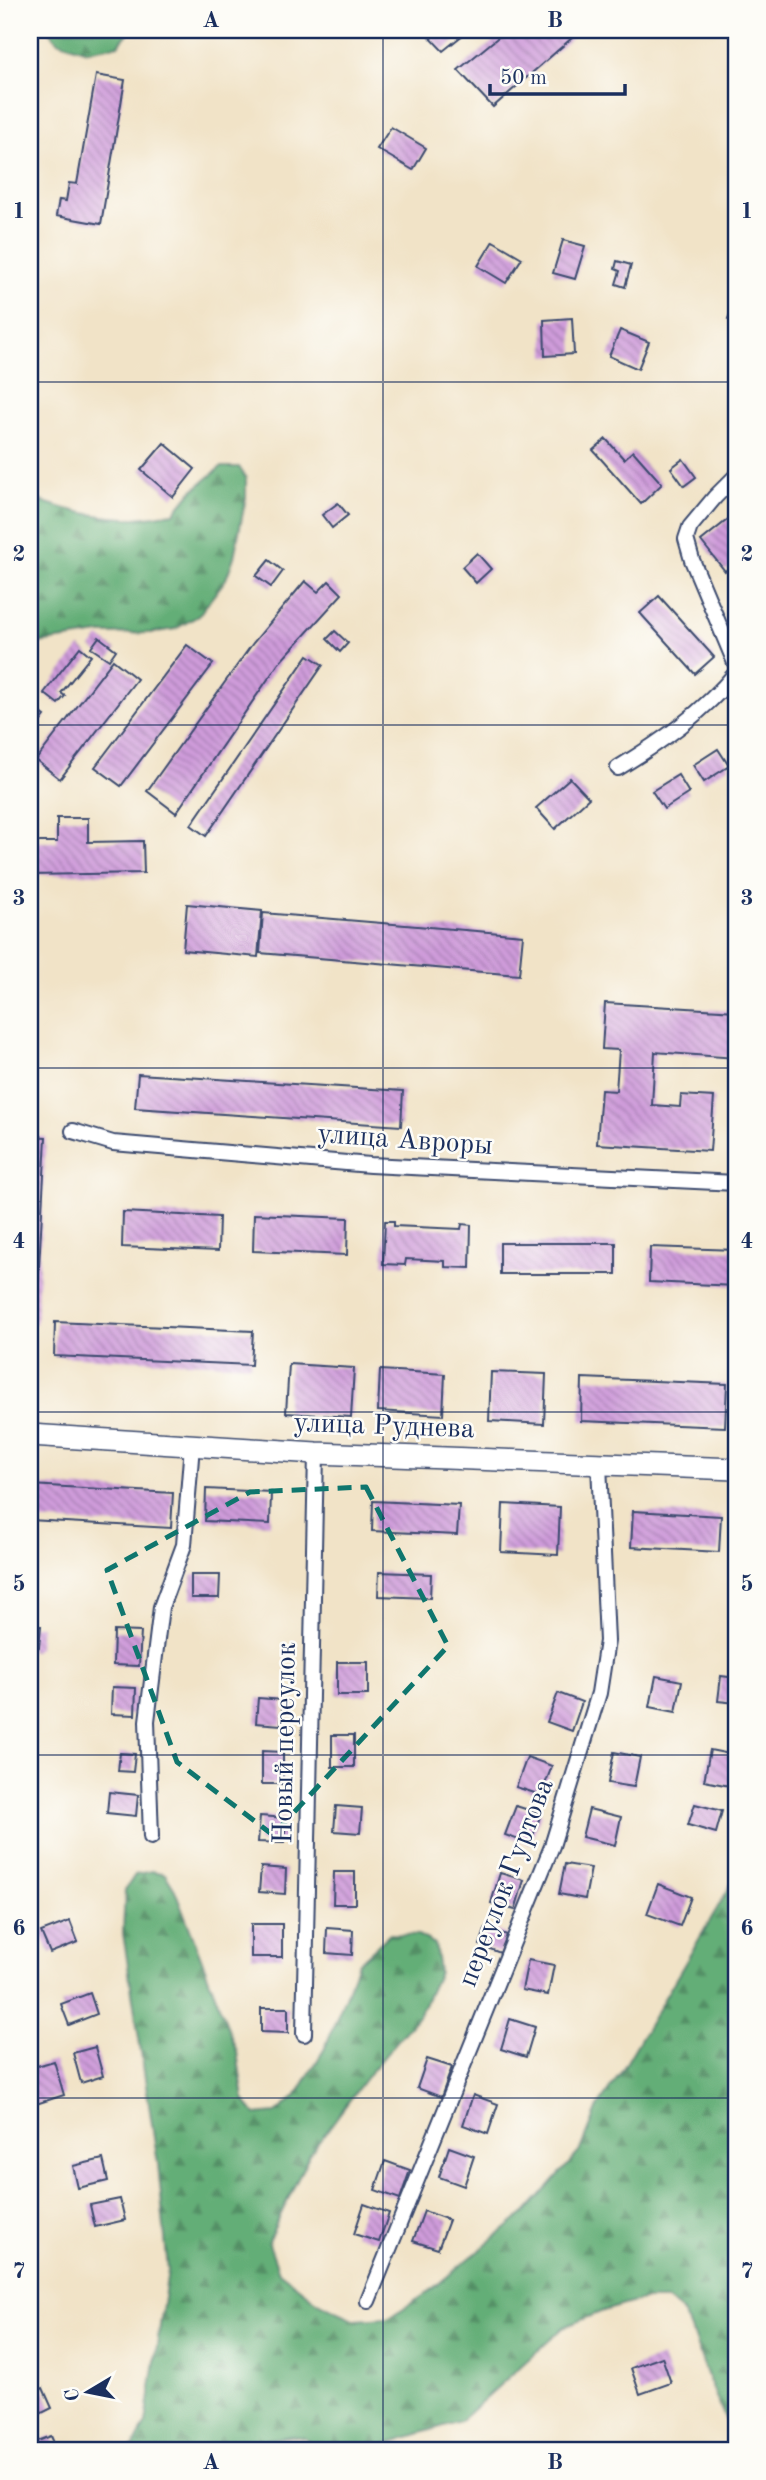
<svg xmlns="http://www.w3.org/2000/svg" width="766" height="2480" font-family="'Old Standard TT',serif">
	<style>
		.forest { fill: url(#forest-firs); stroke: #406e6a; stroke-width: 2 }
		.building { fill: url(#building-back-hatch) }
		.lines { fill: none; stroke-linecap: round; stroke-linejoin: round }
		.minor-casing { stroke: #3b4a6e; stroke-width: 18 }
		.secondary-casing { stroke: #3b4a6e; stroke-width: 24 }
		.minor { stroke: #fff; stroke-width: 14 }
		.secondary { stroke: #fff; stroke-width: 21 }
		.marked { fill: none; stroke: #0f766e; stroke-width: 5; stroke-dasharray: 14 9; stroke-linejoin: round }
		.grid { fill: none; stroke: #1b2f5e; stroke-width: 2; stroke-opacity: 0.55 }
		.labels { text-anchor: middle; dominant-baseline: central; stroke-width: 5; stroke-linejoin: round; paint-order: stroke }
		.street-label { font-size: 28px; fill: #1b2f5e; stroke: #fdfcf7 }
		.neatline { fill: none; stroke: #1b2f5e; stroke-width: 2.5 }
		.grid-label { font-size: 23px; text-anchor: middle; font-weight: bold; fill: #1b2f5e }
	</style>
	<defs>
		<pattern id="forest-firs" width="22" height="20" patternUnits="userSpaceOnUse" patternTransform="scale(1.75)"><rect width="22" height="20" fill="#64ae77"/><path d="M5 1l3.5 6h-7zM16 11l3.5 6h-7z" fill="#528e65"/></pattern>
		<pattern id="building-back-hatch" width="6" height="6" patternUnits="userSpaceOnUse" patternTransform="scale(1.75)"><rect width="6" height="6" fill="#cf9bda"/><path d="M-1 5l2 2M0 0l6 6M5-1l2 2" fill="none" stroke="#a77fb4"/></pattern>
	</defs>
	<rect width="100%" height="100%" fill="#fdfcf7"/>
	<filter id="ink" filterUnits="userSpaceOnUse"><feTurbulence type="fractalNoise" baseFrequency=".0143" numOctaves="2"/><feDisplacementMap in="SourceGraphic" scale="14" xChannelSelector="R" yChannelSelector="G"/><feConvolveMatrix kernelMatrix="1 2 1 2 8 2 1 2 1" color-interpolation-filters="sRGB"/></filter>
	<filter id="wash" filterUnits="userSpaceOnUse"><feTurbulence type="fractalNoise" baseFrequency=".00686" numOctaves="4" result="noise"/><feDisplacementMap in="SourceGraphic" scale="28" xChannelSelector="R" yChannelSelector="G"/><feGaussianBlur stdDeviation="1.57" result="paint"/><feColorMatrix in="noise" values="0 0 0 0 0 0 0 0 0 0 0 0 0 0 0 0 0 1.4 0 .05"/><feComposite in="paint" operator="in"/></filter>
	<g filter="url(#wash)">
		<rect width="100%" height="100%" fill="#f1e3c7"/>
		<g class="forest">
			<polygon points="49,30 131,30 118,45 87,51 57,41"/>
			<path d="M221,467h18l7,11v19l-12,60 -8,22 -28,37 -23,13 -24,4 -51,1 -70,10v-147c31,12 62,20 95,21 16,1 33,-3 49,-5l17,-21z"/>
			<polygon points="152,1871 165,1874 175,1890 237,2052 244,2099 255,2115 276,2113 296,2096 325,2048 358,1963 390,1934 418,1935 435,1944 439,1972 419,2015 366,2078 309,2155 268,2241 279,2272 321,2304 356,2320 388,2318 426,2294 526,2212 581,2150 599,2105 621,2072 732,1883 736,1882 736,2444 709,2380 690,2327 680,2310 667,2300 642,2300 603,2311 564,2327 460,2421 366,2450 322,2450 304,2438 292,2436 255,2441 233,2450 128,2450 134,2446 146,2423 168,2270 158,2164 123,1933 125,1890 135,1875"/>
		</g>
		<g id="blocks">
			<g class="building">
				<polygon points="423,30 469,30 443,51"/>
				<polygon points="507,30 581,30 493,107 458,70"/>
				<polygon points="96,75 125,80 101,224 56,216 59,200 66,201 69,183 77,184"/>
				<polygon points="391,127 426,148 413,170 377,149"/>
				<polygon points="563,240 585,246 575,279 553,273"/>
				<polygon points="493,241 522,258 506,283 478,266"/>
				<polygon points="617,261 631,265 625,287 616,284 620,271 615,269"/>
				<polygon points="736,299 736,322 728,319"/>
				<polygon points="572,318 574,354 545,356 544,320"/>
				<polygon points="620,330 649,342 638,369 609,356"/>
				<polygon points="606,439 624,459 633,451 662,484 641,504 593,450"/>
				<polygon points="164,443 195,469 173,497 141,470"/>
				<polygon points="683,459 696,477 684,486 671,468"/>
				<polygon points="338,503 348,515 332,528 322,515"/>
				<polygon points="731,517 736,523 736,569 733,565 725,571 701,541"/>
				<polygon points="477,553 491,569 476,583 462,567"/>
				<polygon points="269,560 283,571 271,587 256,576"/>
				<polygon points="305,581 318,592 329,581 342,594 279,663 176,813 147,791 253,643"/>
				<polygon points="659,596 714,657 695,674 640,613"/>
				<polygon points="335,631 348,643 340,652 327,639"/>
				<polygon points="99,637 116,650 109,660 91,648"/>
				<polygon points="187,645 213,664 121,786 95,767"/>
				<polygon points="80,647 91,656 61,693 65,696 58,704 44,693"/>
				<polygon points="308,655 323,665 206,836 191,825"/>
				<polygon points="113,660 137,679 60,779 36,760"/>
				<polygon points="30,705 45,716 30,735"/>
				<polygon points="718,749 729,766 704,782 693,765"/>
				<polygon points="678,775 689,793 664,809 652,791"/>
				<polygon points="570,778 589,798 555,829 536,808"/>
				<polygon points="57,818 88,818 88,842 143,841 144,873 30,875 30,842 57,842"/>
				<polygon points="187,904 262,911 258,957 183,950"/>
				<polygon points="263,913 523,935 519,975 260,953"/>
				<polygon points="605,1003 736,1011 736,1058 655,1052 652,1105 680,1107 681,1095 714,1097 710,1151 597,1144 601,1090 616,1091 619,1050 602,1049"/>
				<polygon points="138,1074 403,1091 401,1126 135,1108"/>
				<polygon points="30,1136 46,1137 36,1324 30,1323"/>
				<polygon points="123,1212 219,1217 218,1251 122,1247"/>
				<polygon points="254,1214 348,1218 347,1255 253,1251"/>
				<polygon points="385,1221 394,1221 394,1226 461,1229 462,1224 471,1225 470,1268 445,1267 445,1261 406,1259 405,1265 383,1264"/>
				<rect x="500" y="1243" width="116" height="31"/>
				<polygon points="650,1247 736,1250 736,1286 649,1282"/>
				<polygon points="55,1322 253,1331 251,1365 54,1356"/>
				<polygon points="289,1364 354,1368 351,1417 286,1413"/>
				<polygon points="380,1370 445,1374 443,1415 378,1411"/>
				<polygon points="491,1372 546,1374 544,1424 489,1421"/>
				<polygon points="582,1378 727,1384 725,1427 581,1421"/>
				<polygon points="30,1485 173,1493 171,1528 30,1520"/>
				<polygon points="206,1489 271,1492 270,1524 205,1521"/>
				<polygon points="373,1501 459,1505 457,1535 372,1531"/>
				<polygon points="503,1504 560,1507 558,1555 501,1552"/>
				<polygon points="633,1511 721,1516 719,1552 631,1547"/>
				<polygon points="379,1572 431,1574 430,1598 378,1596"/>
				<polygon points="191,1575 220,1575 219,1598 191,1598"/>
				<polygon points="30,1626 41,1626 39,1647 34,1651 30,1651"/>
				<polygon points="114,1631 141,1632 139,1666 113,1665"/>
				<rect x="337" y="1662" width="31" height="33"/>
				<polygon points="656,1676 682,1681 676,1712 650,1707"/>
				<polygon points="721,1676 736,1678 736,1703 718,1701"/>
				<polygon points="112,1687 136,1688 135,1715 111,1714"/>
				<polygon points="558,1693 582,1702 572,1731 547,1722"/>
				<polygon points="258,1698 283,1700 281,1725 256,1723"/>
				<rect x="332" y="1735" width="22" height="32"/>
				<polygon points="710,1750 735,1755 730,1786 704,1781"/>
				<polygon points="262,1751 283,1752 283,1784 262,1784"/>
				<polygon points="614,1752 640,1757 634,1787 608,1783"/>
				<polygon points="120,1753 135,1754 133,1772 118,1771"/>
				<polygon points="527,1757 552,1766 541,1795 516,1787"/>
				<polygon points="109,1792 138,1795 136,1816 107,1813"/>
				<polygon points="695,1804 722,1811 716,1833 688,1825"/>
				<polygon points="336,1806 362,1808 360,1833 334,1831"/>
				<polygon points="516,1806 541,1814 530,1844 505,1835"/>
				<polygon points="589,1809 621,1817 615,1845 582,1837"/>
				<polygon points="260,1816 286,1818 284,1843 258,1842"/>
				<polygon points="565,1864 591,1868 585,1899 559,1894"/>
				<polygon points="261,1867 286,1869 285,1894 259,1892"/>
				<polygon points="334,1872 355,1872 355,1904 333,1904"/>
				<polygon points="500,1873 524,1880 515,1910 491,1903"/>
				<polygon points="658,1884 691,1897 680,1926 647,1914"/>
				<polygon points="70,1921 78,1942 50,1953 41,1932"/>
				<rect x="251" y="1924" width="31" height="33"/>
				<polygon points="486,1927 507,1935 500,1953 480,1945"/>
				<polygon points="327,1928 353,1930 352,1955 326,1953"/>
				<polygon points="528,1960 554,1965 548,1995 522,1990"/>
				<polygon points="90,1993 97,2014 69,2025 61,2004"/>
				<polygon points="261,2008 288,2008 288,2033 261,2032"/>
				<polygon points="510,2019 535,2027 526,2057 501,2049"/>
				<polygon points="95,2047 103,2076 81,2083 73,2053"/>
				<polygon points="427,2059 452,2067 441,2097 417,2088"/>
				<polygon points="54,2061 64,2095 33,2105 30,2093 30,2068"/>
				<polygon points="473,2095 498,2104 488,2134 463,2125"/>
				<polygon points="449,2147 474,2156 464,2186 439,2177"/>
				<polygon points="103,2159 108,2181 78,2188 73,2166"/>
				<polygon points="385,2161 410,2170 400,2199 375,2190"/>
				<polygon points="120,2199 125,2220 95,2227 90,2205"/>
				<polygon points="364,2204 389,2213 379,2242 354,2234"/>
				<polygon points="424,2211 449,2220 438,2249 413,2241"/>
				<polygon points="662,2357 671,2383 640,2394 631,2368"/>
				<polygon points="43,2388 52,2408 30,2419 30,2394"/>
				<polygon points="51,2436 57,2450 30,2450 30,2444"/>
			</g>
		</g>
	</g>
	<g filter="url(#ink)">
		<use href="#blocks" fill-opacity="0" stroke="#3b4a6e" stroke-width="2"/>
		<g class="lines">
			<g class="minor-casing">
				<g id="minor">
					<polyline points="736,476 715,497 690,527 686,539 692,560 736,665"/>
					<path d="M618,768c43,-26 86,-56 118,-95"/>
					<polyline points="73,1131 113,1143 370,1165 736,1183"/>
					<polyline points="151,1837 147,1721 161,1607 184,1545 192,1445"/>
					<polyline points="304,2034 316,1453"/>
					<polyline points="368,2301 552,1846 599,1693 607,1641 599,1464"/>
				</g>
			</g>
			<g class="secondary-casing">
				<polyline id="secondary" points="30,1435 316,1453 736,1469"/>
			</g>
			<use href="#minor" class="minor"/>
			<use href="#secondary" class="secondary"/>
		</g>
	</g>
	<path class="marked" d="M366,1487l82,159 -175,189 -96,-73 -70,-192 143,-78z"/>
	<path class="grid" d="M383,30v2420M30,382h706M30,725h706M30,1068h706M30,1412h706M30,1755h706M30,2098h706"/>
	<g class="labels">
		<g class="street-label">
			<text transform="translate(405 1141) rotate(4)">улица Авроры</text>
			<text transform="translate(384 1427) rotate(2)">улица Руднева</text>
			<text transform="translate(286 1743) rotate(-89)">Новый переулок</text>
			<text transform="translate(507 1883) rotate(-69)">переулок Гуртова</text>
		</g>
	</g>
	<rect width="766" height="2480" fill="none" stroke="#fdfcf7" stroke-width="77"/>
	<g transform="translate(88 2392) rotate(260)" stroke="#fdfcf7" stroke-width="5" paint-order="stroke">
	<path d="M0-5L12 26L0 18L-12 26Z" fill="#1b2f5e"/>
	<text y="-10" font-size="19" font-weight="bold" text-anchor="middle" fill="#1b2f5e">С</text>
	</g>
	<path d="M490 84v10h135v-10" fill="none" stroke="#1b2f5e" stroke-width="3.5"/>
	<text x="500" y="84" font-size="21" fill="#1b2f5e" stroke="#fdfcf7" stroke-width="5" paint-order="stroke">50 m</text>
	<rect x="38" y="38" width="690" height="2404" class="neatline"/>
	<g class="grid-label">
		<text x="211" y="27">A</text>
		<text x="555" y="27">B</text>
		<text x="19" y="218">1</text>
		<text x="747" y="218">1</text>
		<text x="19" y="561">2</text>
		<text x="747" y="561">2</text>
		<text x="19" y="905">3</text>
		<text x="747" y="905">3</text>
		<text x="19" y="1248">4</text>
		<text x="747" y="1248">4</text>
		<text x="19" y="1591">5</text>
		<text x="747" y="1591">5</text>
		<text x="19" y="1935">6</text>
		<text x="747" y="1935">6</text>
		<text x="19" y="2278">7</text>
		<text x="747" y="2278">7</text>
		<text x="211" y="2469">A</text>
		<text x="555" y="2469">B</text>
	</g>
</svg>
